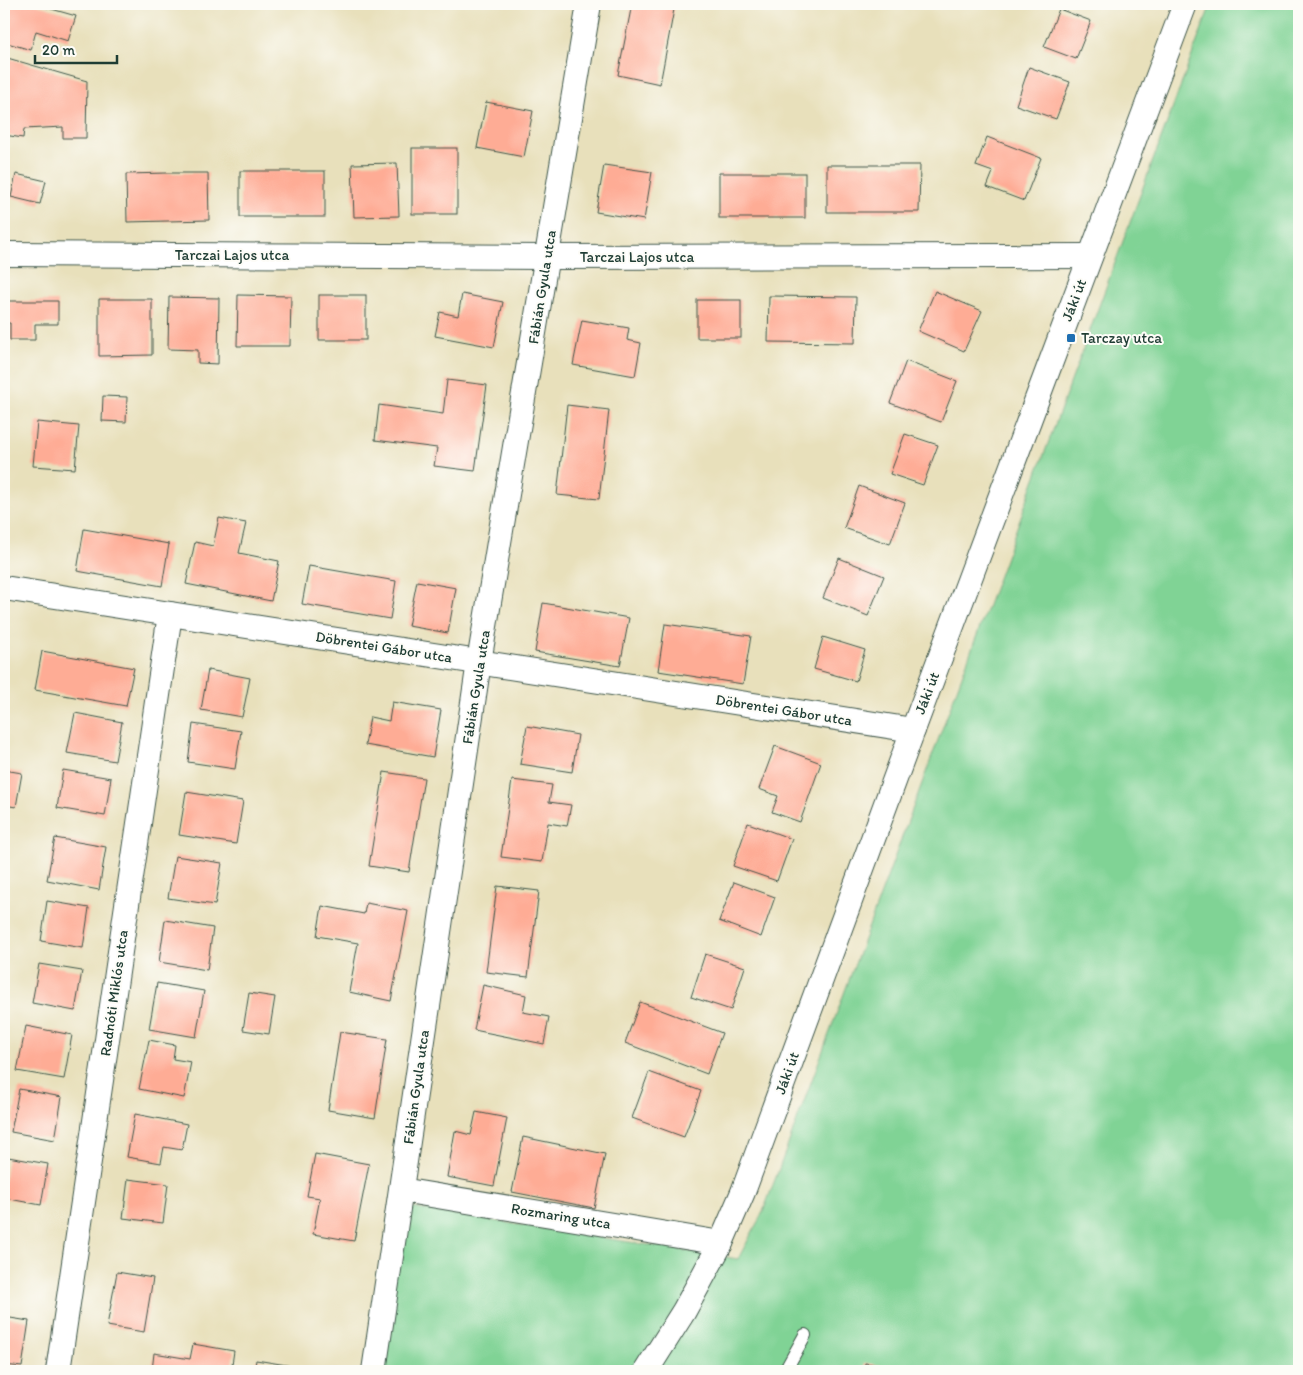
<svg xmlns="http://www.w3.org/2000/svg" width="1303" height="1375" font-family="Itim,sans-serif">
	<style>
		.green { fill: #80d395; stroke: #508864 }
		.building { fill: #feac95 }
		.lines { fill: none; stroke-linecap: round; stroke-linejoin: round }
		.service-casing { stroke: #3d5548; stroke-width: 14 }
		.minor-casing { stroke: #3d5548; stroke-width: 26 }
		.service { stroke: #fff; stroke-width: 12 }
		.minor { stroke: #fff; stroke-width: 24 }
		.poi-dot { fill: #1f6fb2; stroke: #fdfcf7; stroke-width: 2 }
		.labels { text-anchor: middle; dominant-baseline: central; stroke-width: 4; stroke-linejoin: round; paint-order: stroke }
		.street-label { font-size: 15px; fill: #1f3d34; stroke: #fdfcf7 }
		.poi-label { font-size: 15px; fill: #1f3d34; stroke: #fdfcf7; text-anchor: start }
	</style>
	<rect width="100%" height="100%" fill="#fdfcf7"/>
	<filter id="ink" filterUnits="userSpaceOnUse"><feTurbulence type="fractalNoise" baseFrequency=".02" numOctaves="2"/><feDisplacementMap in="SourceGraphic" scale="10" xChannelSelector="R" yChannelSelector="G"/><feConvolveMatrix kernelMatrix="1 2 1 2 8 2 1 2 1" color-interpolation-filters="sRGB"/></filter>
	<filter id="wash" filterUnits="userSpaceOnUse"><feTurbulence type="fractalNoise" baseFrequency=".0096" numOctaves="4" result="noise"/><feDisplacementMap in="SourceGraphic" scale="20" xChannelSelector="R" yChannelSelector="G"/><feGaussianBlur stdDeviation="1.12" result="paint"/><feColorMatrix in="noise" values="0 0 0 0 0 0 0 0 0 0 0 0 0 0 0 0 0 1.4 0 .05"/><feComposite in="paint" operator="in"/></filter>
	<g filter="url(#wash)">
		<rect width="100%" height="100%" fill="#e8e0bb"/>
		<polygon class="green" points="1211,4 1299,4 1299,1371 383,1371 399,1206 738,1259 763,1212"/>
		<g id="blocks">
			<g class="building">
				<polygon points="4,4 34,4 76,16 68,41 36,31 31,50 4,42"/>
				<polygon points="632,4 675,4 660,84 618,75"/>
				<polygon points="1059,9 1091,21 1076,59 1044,47"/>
				<polygon points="4,57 87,81 86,138 63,138 63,127 24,129 23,138 4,135 4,104 6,94 4,94"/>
				<polygon points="1029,67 1070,82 1056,119 1016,105"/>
				<polygon points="486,102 533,111 524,157 477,148"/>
				<polygon points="987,137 1041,158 1024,201 987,187 993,172 976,166"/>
				<rect x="412" y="148" width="45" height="66"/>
				<polygon points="397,163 399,216 354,217 352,164"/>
				<polygon points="604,165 652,172 644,220 596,212"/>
				<polygon points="827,165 920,165 919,212 827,212"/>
				<rect x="240" y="171" width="85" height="46"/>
				<polygon points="167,173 208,173 209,220 127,222 126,174"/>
				<rect x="719" y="173" width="86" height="45"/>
				<polygon points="16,174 46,181 40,204 11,197"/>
				<polygon points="935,291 982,311 964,351 918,331"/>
				<polygon points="462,294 503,302 494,347 435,336 440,312 458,316"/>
				<polygon points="238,295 291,296 290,346 237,346"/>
				<rect x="319" y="295" width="47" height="45"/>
				<polygon points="769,296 856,297 855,343 768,342"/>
				<polygon points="169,297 219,298 218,364 198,363 198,350 168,349"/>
				<polygon points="99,299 152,299 152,355 99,356"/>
				<rect x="697" y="300" width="44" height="38"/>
				<polygon points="4,301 58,301 58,324 35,324 35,340 10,340 10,323 4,323"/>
				<polygon points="582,320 629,328 627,340 641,343 635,376 573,365"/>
				<polygon points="906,361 957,381 941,422 890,403"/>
				<polygon points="447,380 487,385 475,471 434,466 437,448 375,440 379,405 443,414"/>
				<polygon points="103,396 127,397 126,422 102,421"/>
				<polygon points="567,405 609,410 599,499 557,495"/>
				<polygon points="37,422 79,426 75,469 33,466"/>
				<polygon points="905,434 938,445 923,485 890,474"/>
				<polygon points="859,486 905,503 890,544 844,528"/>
				<polygon points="219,518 246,523 239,553 279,561 271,601 186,584 195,542 213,546"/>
				<polygon points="84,529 169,544 162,586 77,571"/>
				<polygon points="839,558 884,576 868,616 823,598"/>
				<polygon points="309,566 396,581 390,619 302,604"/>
				<polygon points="417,581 456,588 448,633 408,626"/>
				<polygon points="543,603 629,618 620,666 535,652"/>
				<polygon points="665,624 751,636 743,684 658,671"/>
				<polygon points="823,637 865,650 856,681 814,669"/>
				<polygon points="42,651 134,668 126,706 35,690"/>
				<polygon points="208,670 250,678 242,717 201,710"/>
				<polygon points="392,702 441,710 433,757 365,745 370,717 389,721"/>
				<polygon points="75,713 122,722 115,761 67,753"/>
				<polygon points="193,724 241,731 235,769 188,762"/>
				<polygon points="527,726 578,735 572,772 520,764"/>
				<polygon points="775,746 821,763 800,822 772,812 778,796 759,789"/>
				<polygon points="4,770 22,773 16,807 4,805"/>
				<polygon points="63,770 111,778 105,816 57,808"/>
				<polygon points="384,772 424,778 409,872 369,866"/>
				<polygon points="512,780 552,785 549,802 571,805 567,826 548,823 542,862 501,857"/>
				<polygon points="186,792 243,801 236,844 179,835"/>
				<polygon points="748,823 792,839 777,881 733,866"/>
				<polygon points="55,838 106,847 99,890 47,880"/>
				<polygon points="175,856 222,863 215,905 168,898"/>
				<polygon points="734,882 775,897 761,937 719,921"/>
				<polygon points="497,886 539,891 528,977 486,972"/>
				<polygon points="47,901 89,908 83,948 41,941"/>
				<polygon points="366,903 408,911 391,1001 349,992 358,943 317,936 322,906 364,914"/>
				<polygon points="165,920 213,928 207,970 159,962"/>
				<polygon points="705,954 745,967 731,1010 691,997"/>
				<polygon points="39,964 82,971 75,1011 32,1003"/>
				<polygon points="157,983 204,991 196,1037 149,1029"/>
				<polygon points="483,985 526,995 523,1012 549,1017 544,1044 474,1030"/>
				<polygon points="249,993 275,997 269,1034 243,1030"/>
				<polygon points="640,1002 722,1033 707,1074 625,1043"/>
				<polygon points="26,1026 72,1035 64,1079 17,1071"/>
				<polygon points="340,1032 387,1039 375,1118 328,1110"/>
				<polygon points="149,1040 175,1045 173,1059 191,1062 184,1098 139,1089"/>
				<polygon points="649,1072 701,1091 684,1137 632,1118"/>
				<polygon points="19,1089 62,1097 55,1140 11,1132"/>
				<polygon points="476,1112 507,1118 494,1186 447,1177 455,1131 471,1135"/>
				<polygon points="135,1114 187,1124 182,1150 164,1147 161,1163 127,1157"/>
				<polygon points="523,1137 605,1154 594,1208 512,1192"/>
				<polygon points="315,1154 369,1164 354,1241 313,1234 320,1198 307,1196"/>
				<polygon points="8,1157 48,1164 41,1205 4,1198 4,1181"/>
				<polygon points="128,1179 168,1184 163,1223 123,1218"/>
				<polygon points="117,1272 153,1278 144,1332 107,1326"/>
				<polygon points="4,1317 29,1321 22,1367 4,1365"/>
				<polygon points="193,1344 234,1351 231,1371 152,1371 154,1353 190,1359"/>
				<polygon points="256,1360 317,1370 317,1371 254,1371"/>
				<polygon points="865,1363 908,1370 908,1371 864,1371"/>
			</g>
		</g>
	</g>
	<g filter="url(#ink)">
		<use href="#blocks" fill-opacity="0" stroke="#3d5548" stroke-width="1"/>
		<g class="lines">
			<g class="service-casing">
				<polyline id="service" points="785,1371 805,1335"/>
			</g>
			<g class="minor-casing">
				<g id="minor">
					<polyline points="4,254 547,257 1090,256"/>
					<polyline points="4,588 913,730"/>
					<polyline points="401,1190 721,1243"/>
					<polyline points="58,1371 170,614"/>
					<polyline points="374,1371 479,662 589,4"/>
					<polyline points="646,1371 684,1311 721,1243 743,1192 913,730 1185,4"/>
				</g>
			</g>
			<use href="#service" class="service"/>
			<use href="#minor" class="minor"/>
		</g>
	</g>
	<rect class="poi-dot" x="1066" y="333" width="10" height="10" rx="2.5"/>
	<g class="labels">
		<g class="street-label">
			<text x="232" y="255">Tarczai Lajos utca</text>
			<text x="637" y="257">Tarczai Lajos utca</text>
			<text transform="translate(542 287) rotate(-81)">Fábián Gyula utca</text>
			<text transform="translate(1074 300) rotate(-69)">Jáki út</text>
			<text transform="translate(384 647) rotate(9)">Döbrentei Gábor utca</text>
			<text transform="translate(476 687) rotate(-81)">Fábián Gyula utca</text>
			<text transform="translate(927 693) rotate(-69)">Jáki út</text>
			<text transform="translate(784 710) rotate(9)">Döbrentei Gábor utca</text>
			<text transform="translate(114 993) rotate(-82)">Radnóti Miklós utca</text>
			<text transform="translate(787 1073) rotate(-70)">Jáki út</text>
			<text transform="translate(416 1087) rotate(-82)">Fábián Gyula utca</text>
			<text transform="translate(561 1216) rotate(9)">Rozmaring utca</text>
		</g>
		<g class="poi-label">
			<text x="1081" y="338">Tarczay utca</text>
		</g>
	</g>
	<rect width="1303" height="1375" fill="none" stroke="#fdfcf7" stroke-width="20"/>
	<path d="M35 55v8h82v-8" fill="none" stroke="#1f3d34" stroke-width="2.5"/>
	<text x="42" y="55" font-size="15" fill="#1f3d34" stroke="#fdfcf7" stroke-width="4" paint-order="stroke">20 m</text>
</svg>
